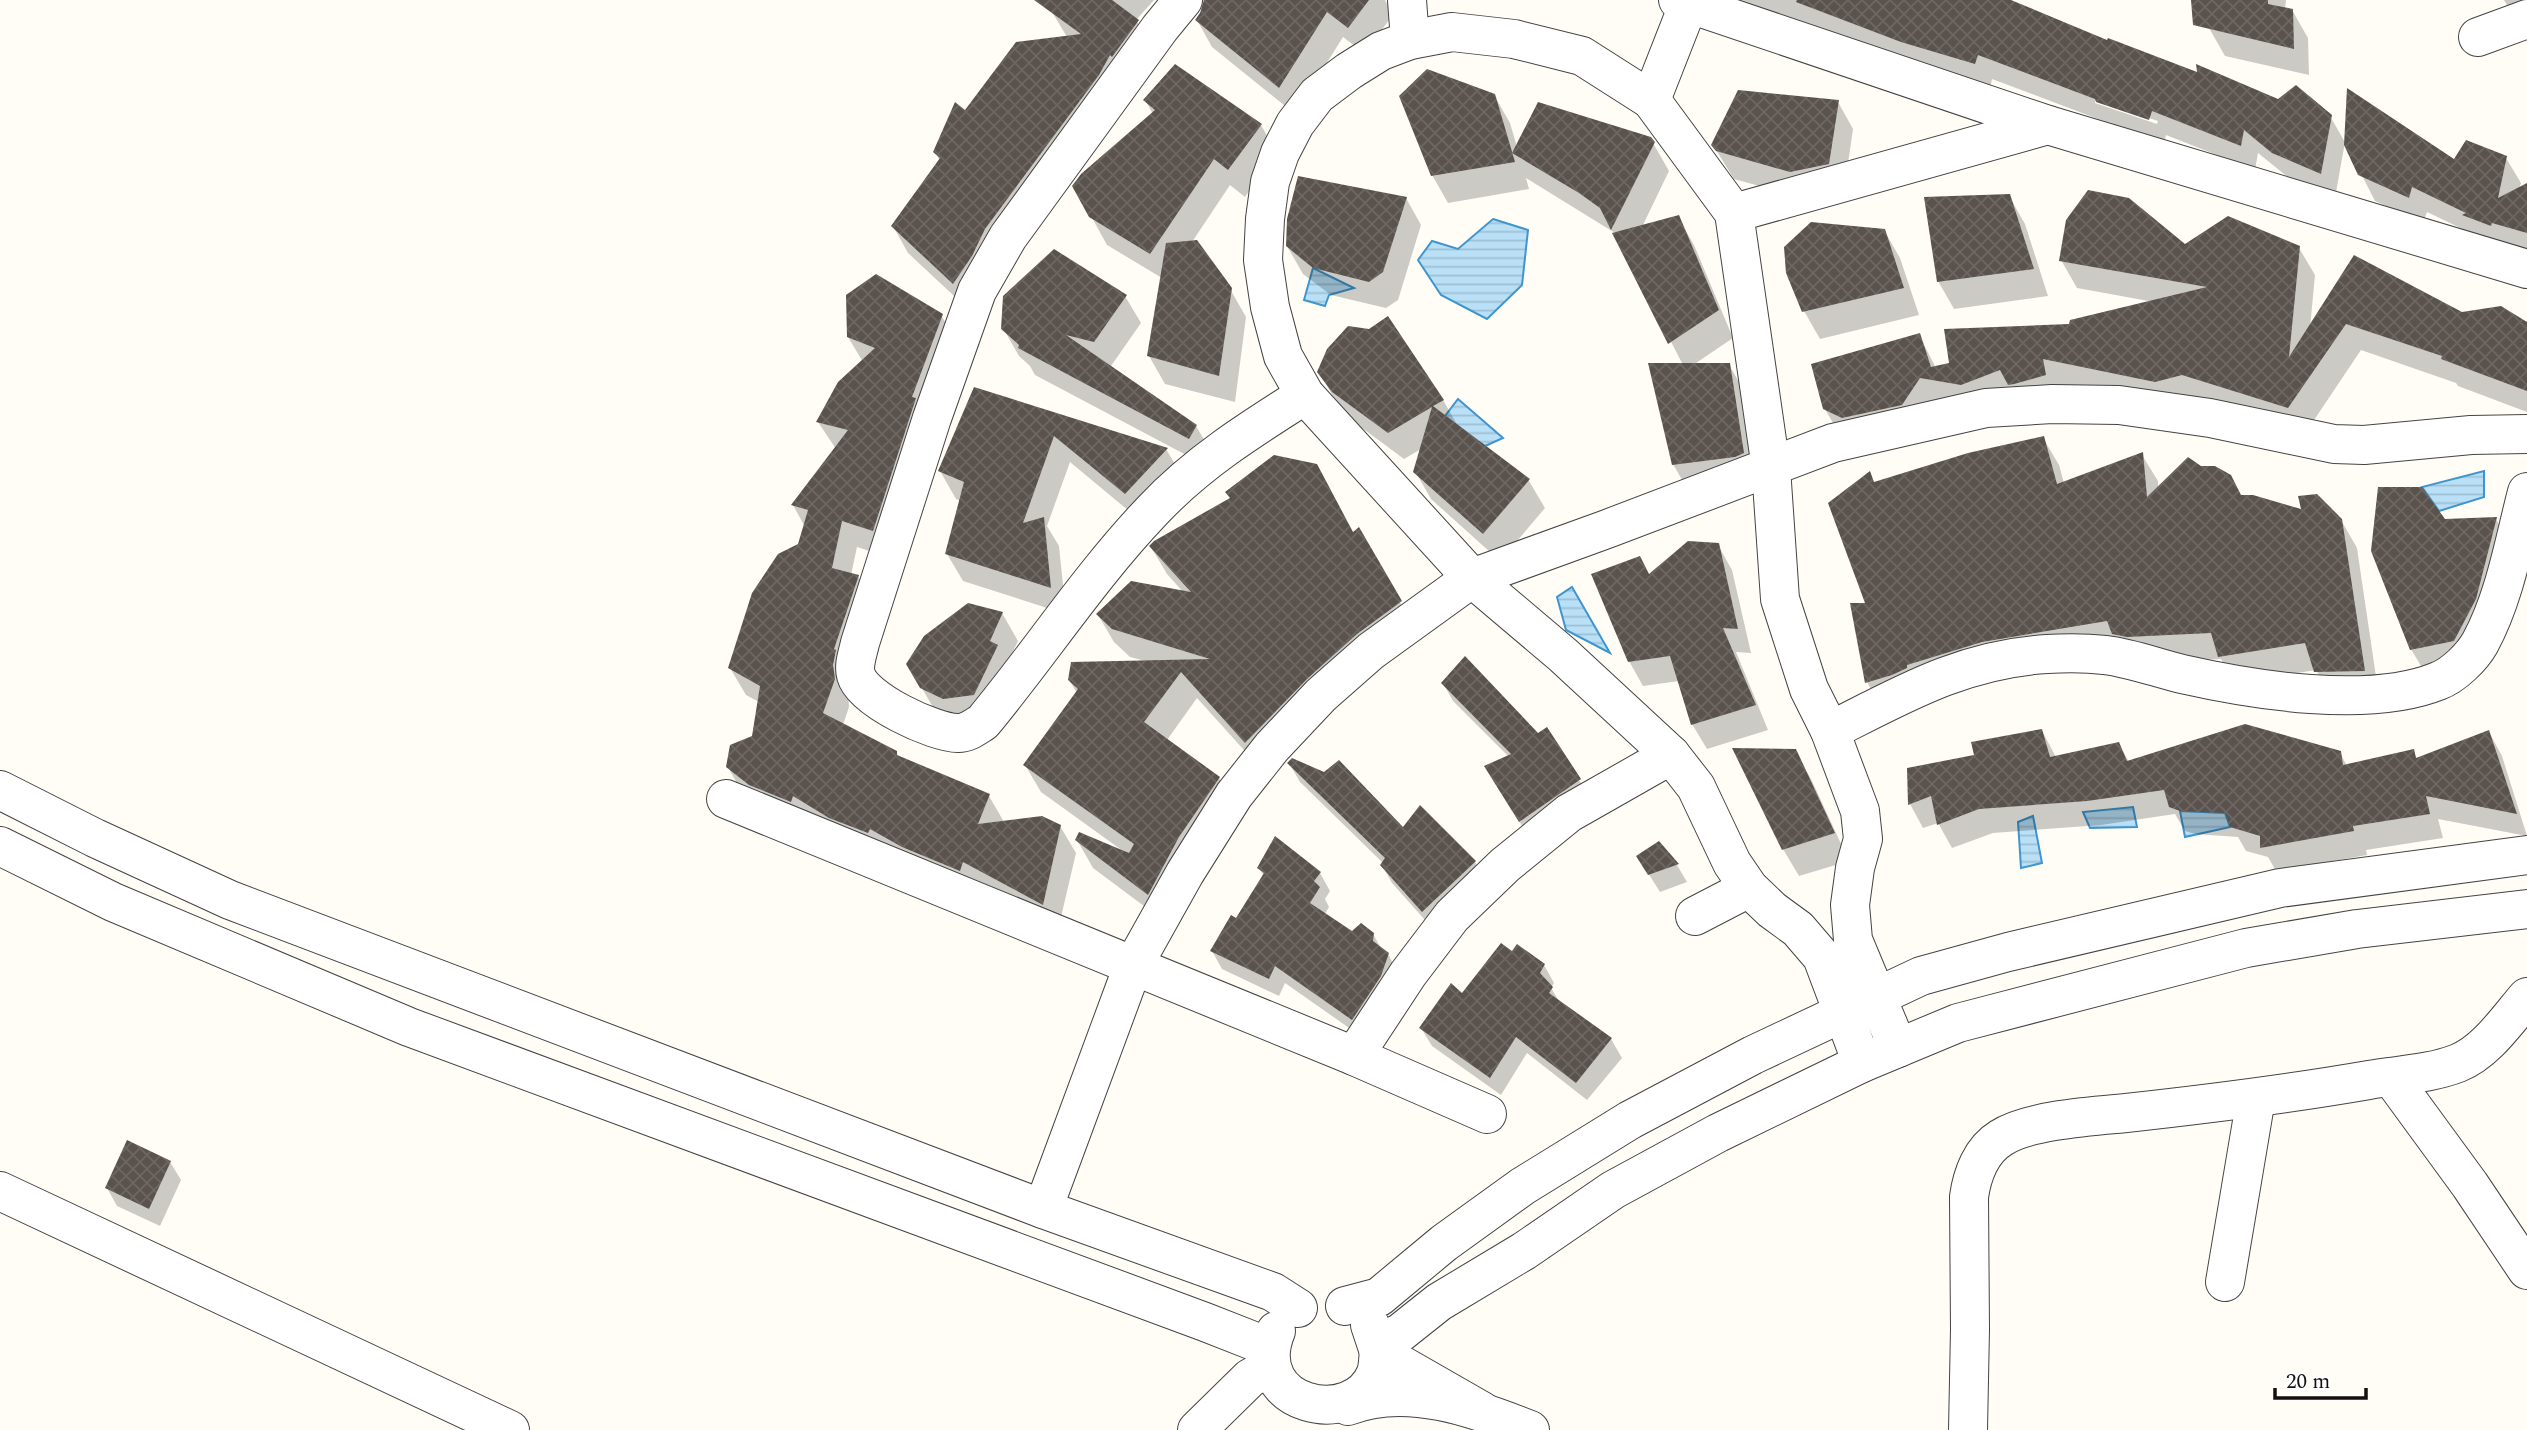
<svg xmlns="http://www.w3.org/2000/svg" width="2527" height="1430" font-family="Spectral,serif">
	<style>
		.water { fill: url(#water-rules); stroke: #3f96cf; stroke-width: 2 }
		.shadow { fill: #0003; fill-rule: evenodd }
		.building { fill: url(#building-cross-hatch) }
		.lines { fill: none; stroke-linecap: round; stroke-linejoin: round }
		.minor-casing { stroke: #444; stroke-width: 40 }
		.minor { stroke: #fff; stroke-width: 38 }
	</style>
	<defs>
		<pattern id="water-rules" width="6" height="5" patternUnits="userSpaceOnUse" patternTransform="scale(1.75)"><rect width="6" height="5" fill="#b9e0f7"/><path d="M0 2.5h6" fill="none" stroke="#9ebfd3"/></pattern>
		<pattern id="building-cross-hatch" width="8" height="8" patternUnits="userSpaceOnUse" patternTransform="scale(1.75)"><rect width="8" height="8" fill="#5a524d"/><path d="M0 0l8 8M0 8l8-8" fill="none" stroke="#6d6662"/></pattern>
	</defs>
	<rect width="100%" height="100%" fill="#fffdf5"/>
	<g class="water">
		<polygon points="1493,219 1528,230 1522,285 1487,319 1441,295 1418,260 1432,241 1458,249"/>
		<polygon points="1313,268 1354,288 1329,295 1325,306 1304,300"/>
		<polygon points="1458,399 1503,438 1485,446 1442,420"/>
		<polygon points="2484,471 2484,497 2439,511 2422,487"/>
		<polygon points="1572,587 1610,653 1566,630 1557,597"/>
		<polygon points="2133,807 2137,827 2090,828 2083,812"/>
		<polygon points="2180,811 2225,813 2230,827 2185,837"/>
		<polygon points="2033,816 2042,863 2021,868 2018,822"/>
	</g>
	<g class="shadow">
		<polygon points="1066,0 1154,0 1136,20 1153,48 968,309 908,253 893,226 940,161 935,152 966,112 1067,37 1052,12"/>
		<polygon points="1171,0 1385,0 1393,15 1364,53 1343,37 1295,114 1212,47 1197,20 1205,6 1191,5"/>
		<path d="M1714,0h292l101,43 172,58 51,15 16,28 108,17 52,-3 15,25 -2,6 8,-4v69l-52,-19 -48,-23 -4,11 -48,-22 -30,-59 -10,56 -46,-20 -31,-25 -3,17 -89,-35 -2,9 -172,-65 -2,9zM2095,100l63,21 -1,3 -62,-21z"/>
		<polygon points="2207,0 2286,0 2285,9 2292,10 2308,38 2309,75 2225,56 2209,28"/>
		<polygon points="2504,0 2527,0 2527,16 2515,19"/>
		<polygon points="1494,95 1510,123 1517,147 1653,143 1669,171 1642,227 1678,217 1694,245 1733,338 1693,365 1729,365 1745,392 1759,481 1689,492 1673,464 1683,365 1615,233 1526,178 1529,189 1448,203 1432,175"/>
		<polygon points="1145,100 1261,125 1277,153 1245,197 1230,185 1192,242 1230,289 1246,317 1235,402 1165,384 1149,356 1162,278 1107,245 1091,216 1153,114"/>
		<polygon points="1838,102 1853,129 1844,191 1806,199 1734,179 1713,145"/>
		<polygon points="2009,196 2025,224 2048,296 1954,309 1938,281"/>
		<polygon points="1406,198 1421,225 1398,300 1386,308 1331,295 1303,274 1287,246"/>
		<polygon points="1884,230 1900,258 1919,315 1820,339 1804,311"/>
		<polygon points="2185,246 2299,248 2315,275 2310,328 2354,257 2462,314 2527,324 2527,412 2458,386 2456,383 2361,350 2304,435 2199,402 1841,437 1825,409 1919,335 1936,368 2154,302 2077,288 2061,260"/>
		<polygon points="1125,296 1141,323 1111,366 1196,426 1212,453 1205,465 1035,375 1030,366 1019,356 1003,328"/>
		<polygon points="941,315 957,342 888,557 857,547 851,575 858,576 873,603 848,693 849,707 843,725 896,752 899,757 989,796 1004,822 1060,826 1076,853 1058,930 743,794 728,767 753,738 759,702 746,695 730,668 799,545 805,527 793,505 836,449 818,422 863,362 848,337"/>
		<polygon points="1319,372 1443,400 1459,428 1529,481 1545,508 1500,561 1431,499 1415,471 1421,449 1404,459 1350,419 1341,410"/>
		<polygon points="975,389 1166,449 1182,476 1141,521 1070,462 1047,526 1059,546 1066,614 963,581 947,554 961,501 956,499 940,471"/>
		<polygon points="2043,438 2059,465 2064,483 2142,455 2158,481 2158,488 2241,497 2341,520 2357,548 2379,697 2332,698 2316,670 2235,683 2221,659 2143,663 2122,648 1882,709 1867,682 1868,605 1875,484"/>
		<polygon points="2496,519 2517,555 2432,685 2411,649 2445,521"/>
		<polygon points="1358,530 1416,630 1262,770 1197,698 1167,740 1219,778 1235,806 1164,921 1093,868 1077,840 1123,851 1041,792 1025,765 1077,693 1069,680 1145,661 1130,657 1114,642 1098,615 1184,593 1167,574 1151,547 1353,533"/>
		<polygon points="1718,545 1732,570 1751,653 1736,652 1768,730 1707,749 1692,724 1679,681 1643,686 1629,661 1650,576"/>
		<polygon points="1002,613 1018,641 1007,664 989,722 938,716 908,664"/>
		<polygon points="1443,683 1579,780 1590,798 1530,839 1497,784 1509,757 1453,701"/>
		<polygon points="2042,731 2056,757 2119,744 2129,762 2340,753 2347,766 2413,751 2417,759 2489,732 2502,756 2527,836 2438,819 2443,838 2366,850 2367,855 2276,871 2268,857 2246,851 2238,837 2195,834 2185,831 2175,814 2101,825 1993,833 1952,848 1938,823 1923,828 1910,804 1976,757"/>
		<polygon points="1795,751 1811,779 1849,861 1799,876 1783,849"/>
		<polygon points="1289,763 1403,830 1475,862 1485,880 1433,929 1392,883 1382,865 1383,863 1300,782"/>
		<polygon points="1659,843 1677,865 1687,882 1660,892 1638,857"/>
		<polygon points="1259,868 1320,873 1330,891 1325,899 1329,907 1325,914 1353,933 1373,934 1382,950 1388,954 1398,973 1362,1037 1285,983 1279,996 1222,969 1212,951 1237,920 1264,876"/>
		<polygon points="1512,954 1544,965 1554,983 1551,988 1561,1004 1611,1039 1622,1058 1587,1100 1527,1053 1501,1095 1432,1046 1421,1028"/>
		<polygon points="170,1162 181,1180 160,1226 117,1206 107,1188"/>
	</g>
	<g class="building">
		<polygon points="1034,0 1112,0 1139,20 1112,57 1110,55 1099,75 985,229 972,256 953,284 891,226 940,158 933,152 955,102 965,110 1016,42 1081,34"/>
		<polygon points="1204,0 1369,0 1348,28 1327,12 1279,88 1195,20 1200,13"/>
		<polygon points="1797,0 2011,0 2107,40 2108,38 2197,72 2196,64 2278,99 2296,85 2332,115 2321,174 2272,153 2244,130 2241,146 2152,111 2149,120 2096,102 2095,99 1978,55 1975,64 1901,42 1796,2"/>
		<polygon points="2191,0 2268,0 2268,4 2293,9 2294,49 2193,25"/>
		<polygon points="1175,64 1262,124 1228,170 1214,159 1150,254 1089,217 1072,186 1081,174 1155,110 1143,100"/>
		<polygon points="1427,69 1495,94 1515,162 1431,176 1399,96"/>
		<polygon points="2347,88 2454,159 2466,140 2507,156 2498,198 2527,183 2527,233 2492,223 2491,226 2462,215 2466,213 2412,187 2409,198 2358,175 2344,145"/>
		<polygon points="1738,90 1839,100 1829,164 1790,172 1716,151 1711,145"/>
		<polygon points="1538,102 1651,137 1655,142 1611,230 1600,208 1579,193 1512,153"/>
		<polygon points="1298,176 1407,197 1383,272 1369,282 1313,268 1286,246 1287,219"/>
		<polygon points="2088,190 2129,198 2185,244 2228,216 2300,246 2289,357 2354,255 2462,312 2501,306 2527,322 2527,391 2441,359 2442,356 2346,324 2288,408 2182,375 2155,382 2043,359 2046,375 2014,384 2008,385 2000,370 1961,385 1920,378 1902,405 1842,418 1823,409 1811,364 1920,333 1931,367 1949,363 1944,329 2069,324 2070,320 2207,287 2059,261 2066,220"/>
		<polygon points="2010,194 2034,269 1937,282 1924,197"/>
		<polygon points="1679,215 1719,310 1668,344 1612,233"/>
		<polygon points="1811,222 1885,229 1904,288 1802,312 1786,273 1784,247"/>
		<polygon points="1197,240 1232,288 1219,376 1147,356 1166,243"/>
		<polygon points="1054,249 1127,295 1094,342 1066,335 1197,425 1189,439 1018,348 1019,345 1001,329 1003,296"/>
		<polygon points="876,274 943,314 912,397 916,398 873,531 842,521 832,568 859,575 834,649 836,650 833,665 835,679 823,713 897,751 897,755 990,794 978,824 1042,816 1061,825 1043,905 963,862 960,871 902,847 870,829 868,833 829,818 793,796 791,802 749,785 726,767 730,745 752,736 760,686 728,668 752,593 778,554 798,544 808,510 791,505 848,430 816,422 838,382 875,348 847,337 846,295"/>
		<polygon points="1388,316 1444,400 1433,406 1530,479 1483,534 1413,472 1432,407 1388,433 1332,392 1317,372 1327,349 1348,326 1369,329"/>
		<polygon points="1648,363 1730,363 1744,453 1735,457 1672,465"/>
		<polygon points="974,387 1168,448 1125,494 1054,436 1023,523 1044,517 1051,588 945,554 964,482 938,471"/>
		<polygon points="2044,436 2057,484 2143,452 2147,497 2188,457 2201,466 2215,466 2231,475 2241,495 2253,495 2301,509 2298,496 2317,494 2342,519 2365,671 2314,672 2305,643 2218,657 2211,633 2127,637 2112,634 2107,621 1982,642 1907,665 1907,668 1892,675 1865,683 1850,603 1865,603 1828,503 1870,471 1874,482 1968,453"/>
		<polygon points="1274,455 1317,464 1353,532 1359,527 1402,601 1357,634 1307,679 1245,743 1181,672 1144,722 1220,777 1179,837 1148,895 1075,840 1079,832 1129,853 1134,844 1023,765 1078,689 1068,680 1071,662 1210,659 1112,629 1096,614 1131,581 1191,592 1149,546 1154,541 1230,498 1225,492"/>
		<polygon points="2378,487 2422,487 2445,519 2497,517 2476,599 2454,641 2410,650 2371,551"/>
		<polygon points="1688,541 1719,543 1738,629 1723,628 1756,705 1691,725 1670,656 1628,662 1591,574 1640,556 1649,574"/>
		<polygon points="968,603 1003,612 990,641 998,645 974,695 943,699 920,688 906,664 924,636"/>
		<polygon points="1465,656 1538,733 1547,727 1581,779 1519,822 1484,766 1511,754 1441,683"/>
		<polygon points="2245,724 2341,751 2343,765 2414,749 2416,758 2489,730 2517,814 2426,796 2430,814 2353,826 2354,831 2260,848 2260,836 2230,827 2225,813 2180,811 2169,807 2164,790 2087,801 1979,809 1937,825 1931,796 1908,805 1907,768 1974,755 1971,742 2042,729 2050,757 2119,742 2127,761"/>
		<polygon points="1732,748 1796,749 1835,833 1782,850"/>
		<polygon points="1292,758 1324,772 1339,760 1403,827 1420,805 1476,861 1422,912 1380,865 1385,858 1287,763"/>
		<polygon points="1275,836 1321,872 1314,881 1320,887 1310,903 1352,931 1361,923 1374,933 1373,941 1389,953 1381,976 1352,1020 1275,966 1269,979 1210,951 1231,915 1236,918 1264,873 1257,868"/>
		<polygon points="1659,841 1679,864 1648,875 1636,856"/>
		<polygon points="1501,943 1512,951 1517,944 1545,964 1540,973 1553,987 1549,993 1612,1038 1576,1083 1516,1037 1490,1078 1419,1028 1451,983 1462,993"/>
		<polygon points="127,1140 171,1161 149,1209 105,1188"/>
	</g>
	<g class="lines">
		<g class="minor-casing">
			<g id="minor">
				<path d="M1183,0l-23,28 -152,209 -31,54 -45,127 -72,225c-2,10 -7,22 -4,32 7,25 78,58 102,58 10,0 17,-6 25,-11 58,-70 107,-146 170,-212 44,-47 98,-81 152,-115"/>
				<polyline points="1407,0 1410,40"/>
				<polyline points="1678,0 2048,125 2527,269"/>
				<polyline points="2478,37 2527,19"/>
				<polyline points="1651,100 1689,3"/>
				<polyline points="1734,213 2048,125"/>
				<path d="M1830,731c73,-37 133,-72 217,-77 18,-1 40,-1 58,1 26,3 52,13 77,19 71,16 187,35 256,7 16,-6 34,-24 42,-38 25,-46 34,-101 47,-151"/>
				<polyline points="0,790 95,838 230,900 1043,1209 1273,1292 1298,1308"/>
				<polyline points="726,799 1354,1056 1487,1114"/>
				<polyline points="0,846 113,902 409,1027 1205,1322 1256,1342 1270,1355"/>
				<polyline points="1695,916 1749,888"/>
				<polyline points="1354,1056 1408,974 1452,916 1505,865 1569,813 1671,755"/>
				<polyline points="1862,1063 1822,957 1798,929 1772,910 1749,888 1732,863 1696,787 1671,755 1563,655 1472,578 1305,395 1283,356 1270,307 1263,260 1265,219 1270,182 1280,153 1295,124 1317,95 1349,71 1381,51 1410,40 1452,32 1514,39 1582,56 1651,100 1734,213 1771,468 1780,599 1809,689 1830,731 1860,811 1863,839 1855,868 1850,905 1853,940 1898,1048"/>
				<polyline points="2391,1077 2470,1185 2527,1270"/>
				<polyline points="0,1191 510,1430"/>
				<polyline points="1043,1209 1133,966 1185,873 1234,795 1272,747 1321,695 1371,651 1472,578 1607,529 1833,443 1986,408 2052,404 2119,405 2210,418 2334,444 2364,445 2471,435 2527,434"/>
				<polyline points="2225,1282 2256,1098"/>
				<polyline points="1345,1306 1379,1297 1444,1243 1523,1186 1630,1120 1753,1055 1921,976 2008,952 2280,888 2527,855"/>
				<polyline points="1370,1325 1379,1352 1482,1411"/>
				<path d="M1276,1331c-30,75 78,99 100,42 2,-6 2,-14 3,-21"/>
				<polyline points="1378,1343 1400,1333 1439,1302 1524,1251 1613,1190 1718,1133 1862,1063 1958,1023 2246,948 2357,929 2527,909"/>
				<path d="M1348,1406c58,-23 127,2 182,24"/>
				<polyline points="1197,1430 1250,1378 1271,1366"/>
				<path d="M1968,1430l2,-101 -1,-132c3,-22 12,-47 32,-59 27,-18 93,-22 125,-25 82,-9 162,-19 243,-33 29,-5 61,-6 89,-17 28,-11 50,-44 69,-66"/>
			</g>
		</g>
		<use href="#minor" class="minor"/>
	</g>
	<path d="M2275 1388v10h91v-10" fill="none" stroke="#111111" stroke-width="3.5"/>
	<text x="2286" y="1388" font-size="21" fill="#111111" stroke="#ffffff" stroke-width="5" paint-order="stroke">20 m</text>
</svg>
